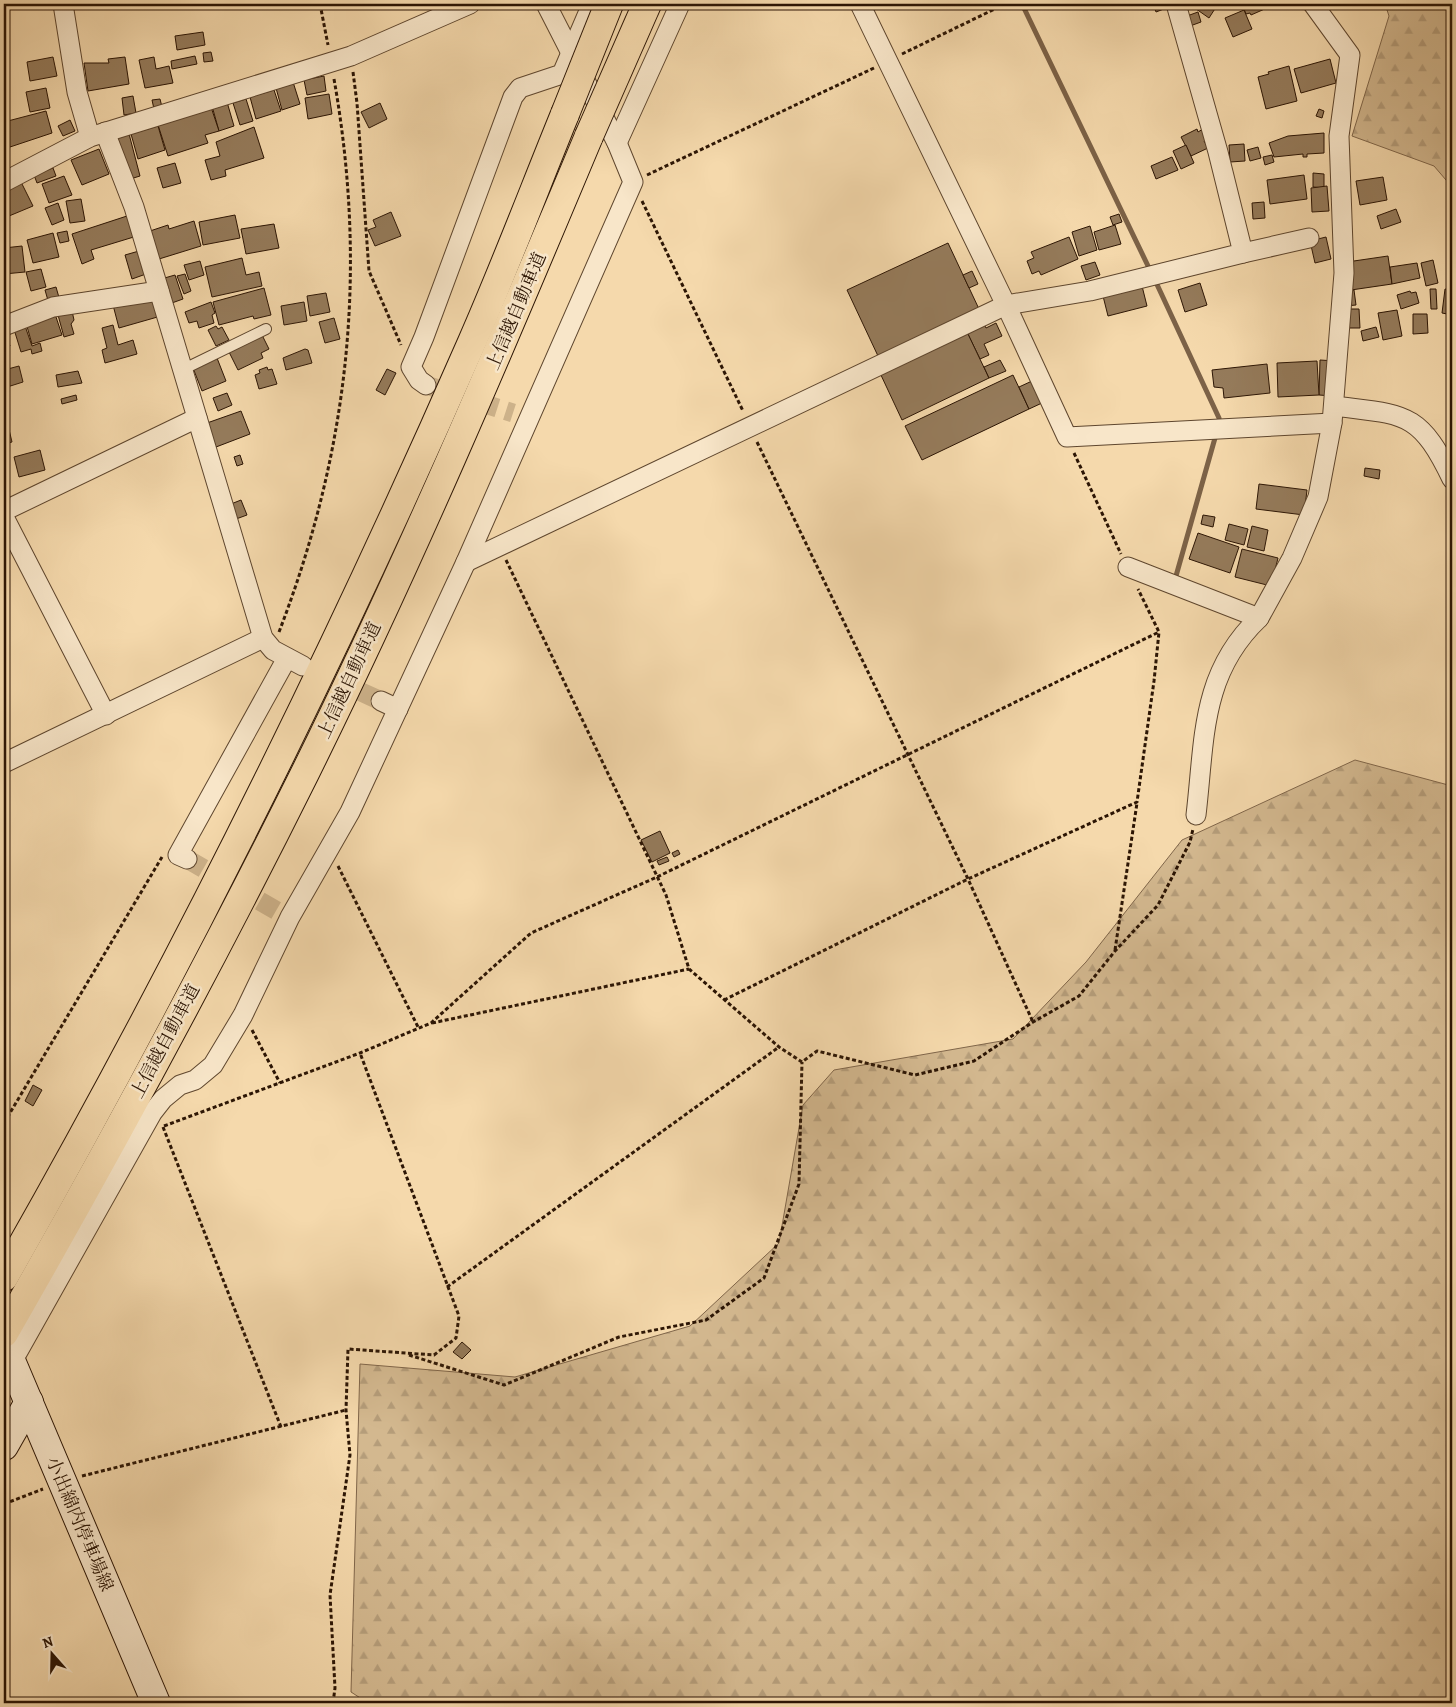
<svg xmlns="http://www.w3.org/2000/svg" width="1456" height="1707" font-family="Alegreya,'Noto Serif JP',serif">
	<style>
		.forest { fill: url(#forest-firs); stroke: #80664a }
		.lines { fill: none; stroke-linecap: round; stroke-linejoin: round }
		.stream { stroke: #7c6247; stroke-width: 5 }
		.building { fill: #957b5b; stroke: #2c1504 }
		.street-tunnel { stroke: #cdb28a; stroke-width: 19; stroke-dasharray: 19 9; stroke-linecap: butt }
		.lane-casing { stroke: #5e462e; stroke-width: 12 }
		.street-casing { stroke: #5e462e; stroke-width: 21 }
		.secondary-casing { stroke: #2c1504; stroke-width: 30 }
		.highway-casing { stroke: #2c1504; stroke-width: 30 }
		.path { stroke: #2c1504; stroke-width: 3; stroke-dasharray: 4 2.5; stroke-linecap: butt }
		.lane { stroke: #f8e6c9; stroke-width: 10 }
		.street { stroke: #f8e6c9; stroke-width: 19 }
		.secondary { stroke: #f8e6c9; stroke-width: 28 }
		.highway { stroke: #f5d9ac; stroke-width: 28 }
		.highway-bridge-casing { stroke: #2c1504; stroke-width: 30; stroke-linecap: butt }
		.highway-bridge { stroke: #f5d9ac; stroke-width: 28 }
		.labels { text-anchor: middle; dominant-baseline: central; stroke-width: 5; stroke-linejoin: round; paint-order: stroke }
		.street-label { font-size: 18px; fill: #2c1504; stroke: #f8e6c9 }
	</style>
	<defs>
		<pattern id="forest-firs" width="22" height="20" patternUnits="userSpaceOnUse" patternTransform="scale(1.25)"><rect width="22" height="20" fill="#d3b88f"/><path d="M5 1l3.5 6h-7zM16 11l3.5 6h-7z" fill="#b59d7a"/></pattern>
	</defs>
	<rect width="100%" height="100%" fill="#f5d9ac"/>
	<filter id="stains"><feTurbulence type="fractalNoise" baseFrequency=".004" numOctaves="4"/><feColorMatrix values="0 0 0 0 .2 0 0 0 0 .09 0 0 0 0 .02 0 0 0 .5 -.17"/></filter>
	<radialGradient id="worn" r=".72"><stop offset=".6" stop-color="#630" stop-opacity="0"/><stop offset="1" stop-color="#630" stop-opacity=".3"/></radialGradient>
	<g class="forest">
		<polygon points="1385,4 1452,4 1452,187 1434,166 1352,136 1389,16"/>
		<polygon points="1355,760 1452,786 1452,1703 368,1703 351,1692 360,1364 515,1377 690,1326 779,1243 803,1105 834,1070 1013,1039 1086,962 1182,840"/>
	</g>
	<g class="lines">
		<g class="stream">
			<polyline points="1022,4 1149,268"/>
			<polyline points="1154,278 1219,418"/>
			<polyline points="1176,576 1215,438"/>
		</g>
	</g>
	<g class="building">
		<polygon points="1153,4 1167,4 1169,7 1156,12"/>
		<polygon points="1189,4 1218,4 1209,18"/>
		<polygon points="1242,4 1276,4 1251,15 1250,13 1246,14"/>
		<polygon points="1244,10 1252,29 1233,37 1225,18"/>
		<polygon points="1198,12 1201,22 1190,26 1187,16"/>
		<polygon points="203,32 205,45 177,50 175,36"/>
		<polygon points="211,52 213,61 204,62 203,53"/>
		<polygon points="195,56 197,64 172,69 171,61"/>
		<polygon points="53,57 57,76 30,81 27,62"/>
		<polygon points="125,57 129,84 88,91 84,63 109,63 108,59"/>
		<polygon points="154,57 156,69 169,66 173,83 145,88 139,60"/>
		<polygon points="1330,59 1336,83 1301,93 1294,69"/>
		<polygon points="1289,66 1297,101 1266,109 1258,77 1269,74 1268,72"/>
		<polygon points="324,76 326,91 307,95 304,80"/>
		<polygon points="293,82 300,104 282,110 276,88"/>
		<polygon points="46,88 50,108 30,112 26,92"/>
		<polygon points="274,90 281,111 256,119 250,97"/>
		<polygon points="329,94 332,114 308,119 305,98"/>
		<polygon points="133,96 136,113 124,115 122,98"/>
		<polygon points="160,99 162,107 154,109 152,100"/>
		<polygon points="246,99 253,121 240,125 233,103"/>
		<polygon points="227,102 234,126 219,131 212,106"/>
		<polygon points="380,103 387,119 369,128 361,112"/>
		<polygon points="211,107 219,131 205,135 208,143 168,156 158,125"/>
		<polygon points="1319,109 1324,111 1322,118 1316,116"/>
		<polygon points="46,111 52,133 4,149 4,122"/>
		<polygon points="70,120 75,131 63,136 58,126"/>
		<polygon points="158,126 165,150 138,159 131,134"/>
		<polygon points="254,127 264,158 225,170 226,176 211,180 205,160 220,156 216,142"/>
		<polygon points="1197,129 1198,132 1203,129 1208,139 1204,141 1208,148 1191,156 1181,137"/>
		<polygon points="128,130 140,176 127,180 113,134"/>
		<polygon points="1324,133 1324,153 1307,154 1307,157 1303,157 1303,154 1274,157 1269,143 1288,136"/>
		<polygon points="1244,144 1245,161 1230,162 1229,145"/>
		<polygon points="1186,145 1194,163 1181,169 1173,151"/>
		<polygon points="1258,147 1261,158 1250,161 1247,150"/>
		<polygon points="99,149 109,174 82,185 71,160"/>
		<polygon points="1272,155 1274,162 1265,165 1263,157"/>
		<polygon points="1172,157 1178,170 1156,179 1151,166"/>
		<polygon points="175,163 181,183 163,188 157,168"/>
		<polygon points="53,168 56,176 37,183 34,175"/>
		<polygon points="1313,173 1324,174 1324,188 1313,187"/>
		<polygon points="1304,175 1307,199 1270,204 1267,180"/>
		<polygon points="64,176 72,195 49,203 42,184"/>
		<polygon points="1383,177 1387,200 1360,205 1356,181"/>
		<polygon points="21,182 33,206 9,216 4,208 4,189"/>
		<polygon points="1327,186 1329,211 1312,212 1311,188"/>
		<polygon points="81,199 85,221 70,223 66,201"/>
		<polygon points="1264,202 1265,218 1253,219 1252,203"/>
		<polygon points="58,203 64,220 52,225 45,208"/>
		<polygon points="1396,209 1401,222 1381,229 1377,216"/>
		<polygon points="391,212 401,236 375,246 368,230 376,227 373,220"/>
		<polygon points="1119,214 1122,222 1113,225 1110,217"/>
		<polygon points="130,215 137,236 91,250 94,259 82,264 72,234"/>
		<polygon points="235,215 240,238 203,245 199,222"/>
		<polygon points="194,221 201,246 159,259 150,231 168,225 169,229"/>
		<polygon points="274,224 279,248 246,254 241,229"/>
		<polygon points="1115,225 1121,244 1099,250 1094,232"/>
		<polygon points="1090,226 1097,250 1079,256 1072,232"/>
		<polygon points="67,231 69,241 60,243 57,233"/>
		<polygon points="53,233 59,257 33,263 27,240"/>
		<polygon points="1069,237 1078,259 1041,275 1039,271 1032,274 1027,261 1034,258 1031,252"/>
		<polygon points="1326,237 1331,259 1315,263 1310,241"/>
		<polygon points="948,243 979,309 878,356 847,290"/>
		<polygon points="22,246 25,272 4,274 4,248"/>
		<polygon points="139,251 146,274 132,279 125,255"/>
		<polygon points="1388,256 1392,284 1351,290 1347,262"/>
		<polygon points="242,258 246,275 259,272 262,286 212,297 205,267"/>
		<polygon points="1433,260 1438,283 1426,286 1421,263"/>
		<polygon points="200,261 204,275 189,280 184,265"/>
		<polygon points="1095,262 1100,275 1086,280 1081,266"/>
		<polygon points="1417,263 1420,278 1392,284 1390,267"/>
		<polygon points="41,269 46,287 31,291 26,272"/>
		<polygon points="972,271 978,284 969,288 963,275"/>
		<polygon points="185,274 191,291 184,294 177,276"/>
		<polygon points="175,275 183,299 169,304 161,279"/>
		<polygon points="1141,282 1147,306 1108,316 1102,292"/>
		<polygon points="1200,283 1207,305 1185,312 1178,290"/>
		<polygon points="56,287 60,301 49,304 45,290"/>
		<polygon points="264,288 271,315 254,319 253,316 219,325 213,302"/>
		<polygon points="1430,289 1436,289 1437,309 1431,309"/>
		<polygon points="1445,289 1452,290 1452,315 1442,313"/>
		<polygon points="1351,290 1354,290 1356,305 1345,306"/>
		<polygon points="1410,291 1411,293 1416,292 1419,303 1401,309 1397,295"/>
		<polygon points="154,293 161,316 119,328 113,305"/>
		<polygon points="326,293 330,312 310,316 307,296"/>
		<polygon points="211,302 215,313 212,315 214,323 199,328 197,321 189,323 185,312"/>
		<polygon points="304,302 307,321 284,325 281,306"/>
		<polygon points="1345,309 1359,309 1360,328 1345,328"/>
		<polygon points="1397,310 1402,336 1383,340 1378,313"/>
		<polygon points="72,311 74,320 71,324 74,334 64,337 58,315"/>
		<polygon points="55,314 62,335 32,344 26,323"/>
		<polygon points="1413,314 1427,314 1428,333 1413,334"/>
		<polygon points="334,318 340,339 325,343 319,322"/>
		<polygon points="24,323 32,346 40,343 42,351 32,354 31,349 21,352 13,326"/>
		<polygon points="996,323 1002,336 984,344 989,355 980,359 967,332 984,324 986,328"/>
		<polygon points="113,325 118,345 133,340 137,354 105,363 102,350 107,348 102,328"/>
		<polygon points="216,326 218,329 222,327 229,340 216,346 208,330"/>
		<polygon points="1376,327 1379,337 1363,341 1361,331"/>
		<polygon points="4,328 10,346 4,348"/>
		<polygon points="967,332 989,378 902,420 880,373"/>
		<polygon points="262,335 269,349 261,353 263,358 238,370 229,352"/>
		<polygon points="305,349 308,350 312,363 286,370 283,358"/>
		<polygon points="217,358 226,381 202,391 193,368"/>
		<polygon points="1000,360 1006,371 989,378 984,367"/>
		<polygon points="1320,360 1335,361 1333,396 1319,395"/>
		<polygon points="1317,361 1319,395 1278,397 1277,363"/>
		<polygon points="1267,364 1270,393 1224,398 1223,388 1214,387 1212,370"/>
		<polygon points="19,366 23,382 4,388 4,370"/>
		<polygon points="267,367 268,370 272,369 277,384 259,389 255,375 260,373 259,370"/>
		<polygon points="387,369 396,373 385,395 376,390"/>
		<polygon points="78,371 82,383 58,387 56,375"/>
		<polygon points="1013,375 1029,409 922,460 905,426"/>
		<polygon points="1032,381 1042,403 1029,409 1019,387"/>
		<polygon points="227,393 232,405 218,411 213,398"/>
		<polygon points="76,395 77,400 62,404 61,399"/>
		<polygon points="241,411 250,434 216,447 207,423"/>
		<polygon points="6,417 12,442 4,444 4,418"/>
		<polygon points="40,450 45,470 19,477 14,457"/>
		<polygon points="240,455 243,464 237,466 234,457"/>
		<polygon points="1365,468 1380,470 1379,479 1364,476"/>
		<polygon points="1259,484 1307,490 1304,515 1256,509"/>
		<polygon points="241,500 247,515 236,519 231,504"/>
		<polygon points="1203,515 1215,517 1213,527 1201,524"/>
		<polygon points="1229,524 1248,529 1244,545 1225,540"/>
		<polygon points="1252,526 1268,530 1264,551 1247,547"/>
		<polygon points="1198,533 1239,547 1230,573 1189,559"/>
		<polygon points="1242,549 1278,558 1271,586 1235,577"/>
		<polygon points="660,831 670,853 652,862 641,840"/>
		<polygon points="678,850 680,854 674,857 672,853"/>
		<polygon points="667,857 669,861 659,865 657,861"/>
		<polygon points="33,1085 42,1090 33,1106 25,1101"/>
		<polygon points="462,1342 471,1350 462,1359 453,1352"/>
	</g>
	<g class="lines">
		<g class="street-tunnel">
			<polyline points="426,385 513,413"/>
			<polyline points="309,668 381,701"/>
			<polyline points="187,859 277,911"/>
		</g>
		<g class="lane-casing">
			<polyline id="lane" points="182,370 266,329"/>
		</g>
		<g class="street-casing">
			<g id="street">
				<polyline points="63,4 77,92 90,137"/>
				<polyline points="860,4 1006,305 1067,437 1332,423"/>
				<polyline points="105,132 134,207 263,638 273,650 303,666"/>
				<polyline points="617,143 680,4"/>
				<polyline points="4,182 90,137 351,56 470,4"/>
				<polyline points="1243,253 1309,238"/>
				<polyline points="4,326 53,307 159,291"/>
				<polyline points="426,385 419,380 411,367 424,337 513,97 520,88 562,74 592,4"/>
				<path d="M1334,406c70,9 85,4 118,73"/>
				<polyline points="4,511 197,418"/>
				<polyline points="4,517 106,715"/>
				<polyline points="466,562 1006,305 1090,291 1243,253 1218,152 1176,4"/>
				<polyline points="1128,567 1259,618 1292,558 1318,497 1332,423 1344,273 1339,136 1350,55 1313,4"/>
				<polyline points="381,701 398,709"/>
				<polyline points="4,763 263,638"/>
				<path d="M1196,815c9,-75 4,-141 63,-197"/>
				<polyline points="187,859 178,855 287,658"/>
				<polyline points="12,1362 152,1113 163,1099 180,1085 195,1080 213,1065 243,1015 290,917 350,812 466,562 633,182 617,143 546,4"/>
			</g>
		</g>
		<g class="secondary-casing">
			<g id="secondary">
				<polyline points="4,1344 156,1703"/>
				<polyline points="4,1446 29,1402"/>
			</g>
		</g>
		<g class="highway-casing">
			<g id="highway">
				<path d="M4,1277c173,-303 328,-615 468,-935 33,-75 62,-152 93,-228"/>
				<path d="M4,1333c105,-183 207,-371 301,-560 103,-208 194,-422 284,-637"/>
			</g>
		</g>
		<g class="path">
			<polyline points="320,4 328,45"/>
			<polyline points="902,54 1005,4"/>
			<polyline points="353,72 357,103 369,271 401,345"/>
			<polyline points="647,175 874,68"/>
			<polyline points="642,201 743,411"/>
			<polyline points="757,442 968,879 1033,1022"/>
			<polyline points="1074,453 1121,554"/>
			<polyline points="506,560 666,895 689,969 779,1047 802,1062 817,1051 915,1075 974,1061 1033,1022 1079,996 1115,951 1158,905 1190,842 1193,829"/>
			<path d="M279,632c70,-182 89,-361 55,-553"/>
			<polyline points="338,866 419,1029"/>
			<polyline points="1115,950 1137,803"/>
			<polyline points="724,1000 968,879 1137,802 1154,681 1159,632 1138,589"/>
			<polyline points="432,1023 689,969"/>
			<polyline points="252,1030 280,1083"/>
			<polyline points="4,1123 162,857"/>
			<polyline points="164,1126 360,1053 431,1023 531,933 657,877 1159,632"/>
			<polyline points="163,1127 281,1427"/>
			<polyline points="447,1287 779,1047"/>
			<polyline points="409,1355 504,1385 619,1337 706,1320 764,1278 799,1184 802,1062"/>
			<polyline points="82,1476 346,1410"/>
			<polyline points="4,1504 43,1489"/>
			<polyline points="333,1703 335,1688 330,1595 350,1455 346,1410 348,1349 434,1355 456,1338 459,1316 360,1053"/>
		</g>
		<use href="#lane" class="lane"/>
		<use href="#street" class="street"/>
		<use href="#secondary" class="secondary"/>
		<use href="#highway" class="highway"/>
		<g class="highway-bridge-casing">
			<g id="highway-bridge">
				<polyline points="565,114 609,4"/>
				<polyline points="589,136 647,4"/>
			</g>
		</g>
		<use href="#highway-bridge" class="highway-bridge"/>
	</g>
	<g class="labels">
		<g class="street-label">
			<text transform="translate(516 311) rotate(-67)">上信越自動車道</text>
			<text transform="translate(349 680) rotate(-65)">上信越自動車道</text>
			<text transform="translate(165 1041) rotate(-62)">上信越自動車道</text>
			<text transform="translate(80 1524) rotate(67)">小出綿内停車場線</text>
		</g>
	</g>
	<rect width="1456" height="1707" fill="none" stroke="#f5d9ac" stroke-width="20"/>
	<rect x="5" y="5" width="1446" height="1697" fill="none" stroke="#2c1504" stroke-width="2.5"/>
	<rect x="10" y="10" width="1436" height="1687" fill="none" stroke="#2c1504"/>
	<g transform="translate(52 1654) rotate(340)" stroke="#f8e6c9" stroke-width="4" paint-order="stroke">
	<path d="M0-4L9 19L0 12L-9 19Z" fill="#2c1504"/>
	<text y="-8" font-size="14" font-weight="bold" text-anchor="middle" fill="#2c1504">N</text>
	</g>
	<rect width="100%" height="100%" filter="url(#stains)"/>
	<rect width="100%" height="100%" fill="url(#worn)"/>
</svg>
